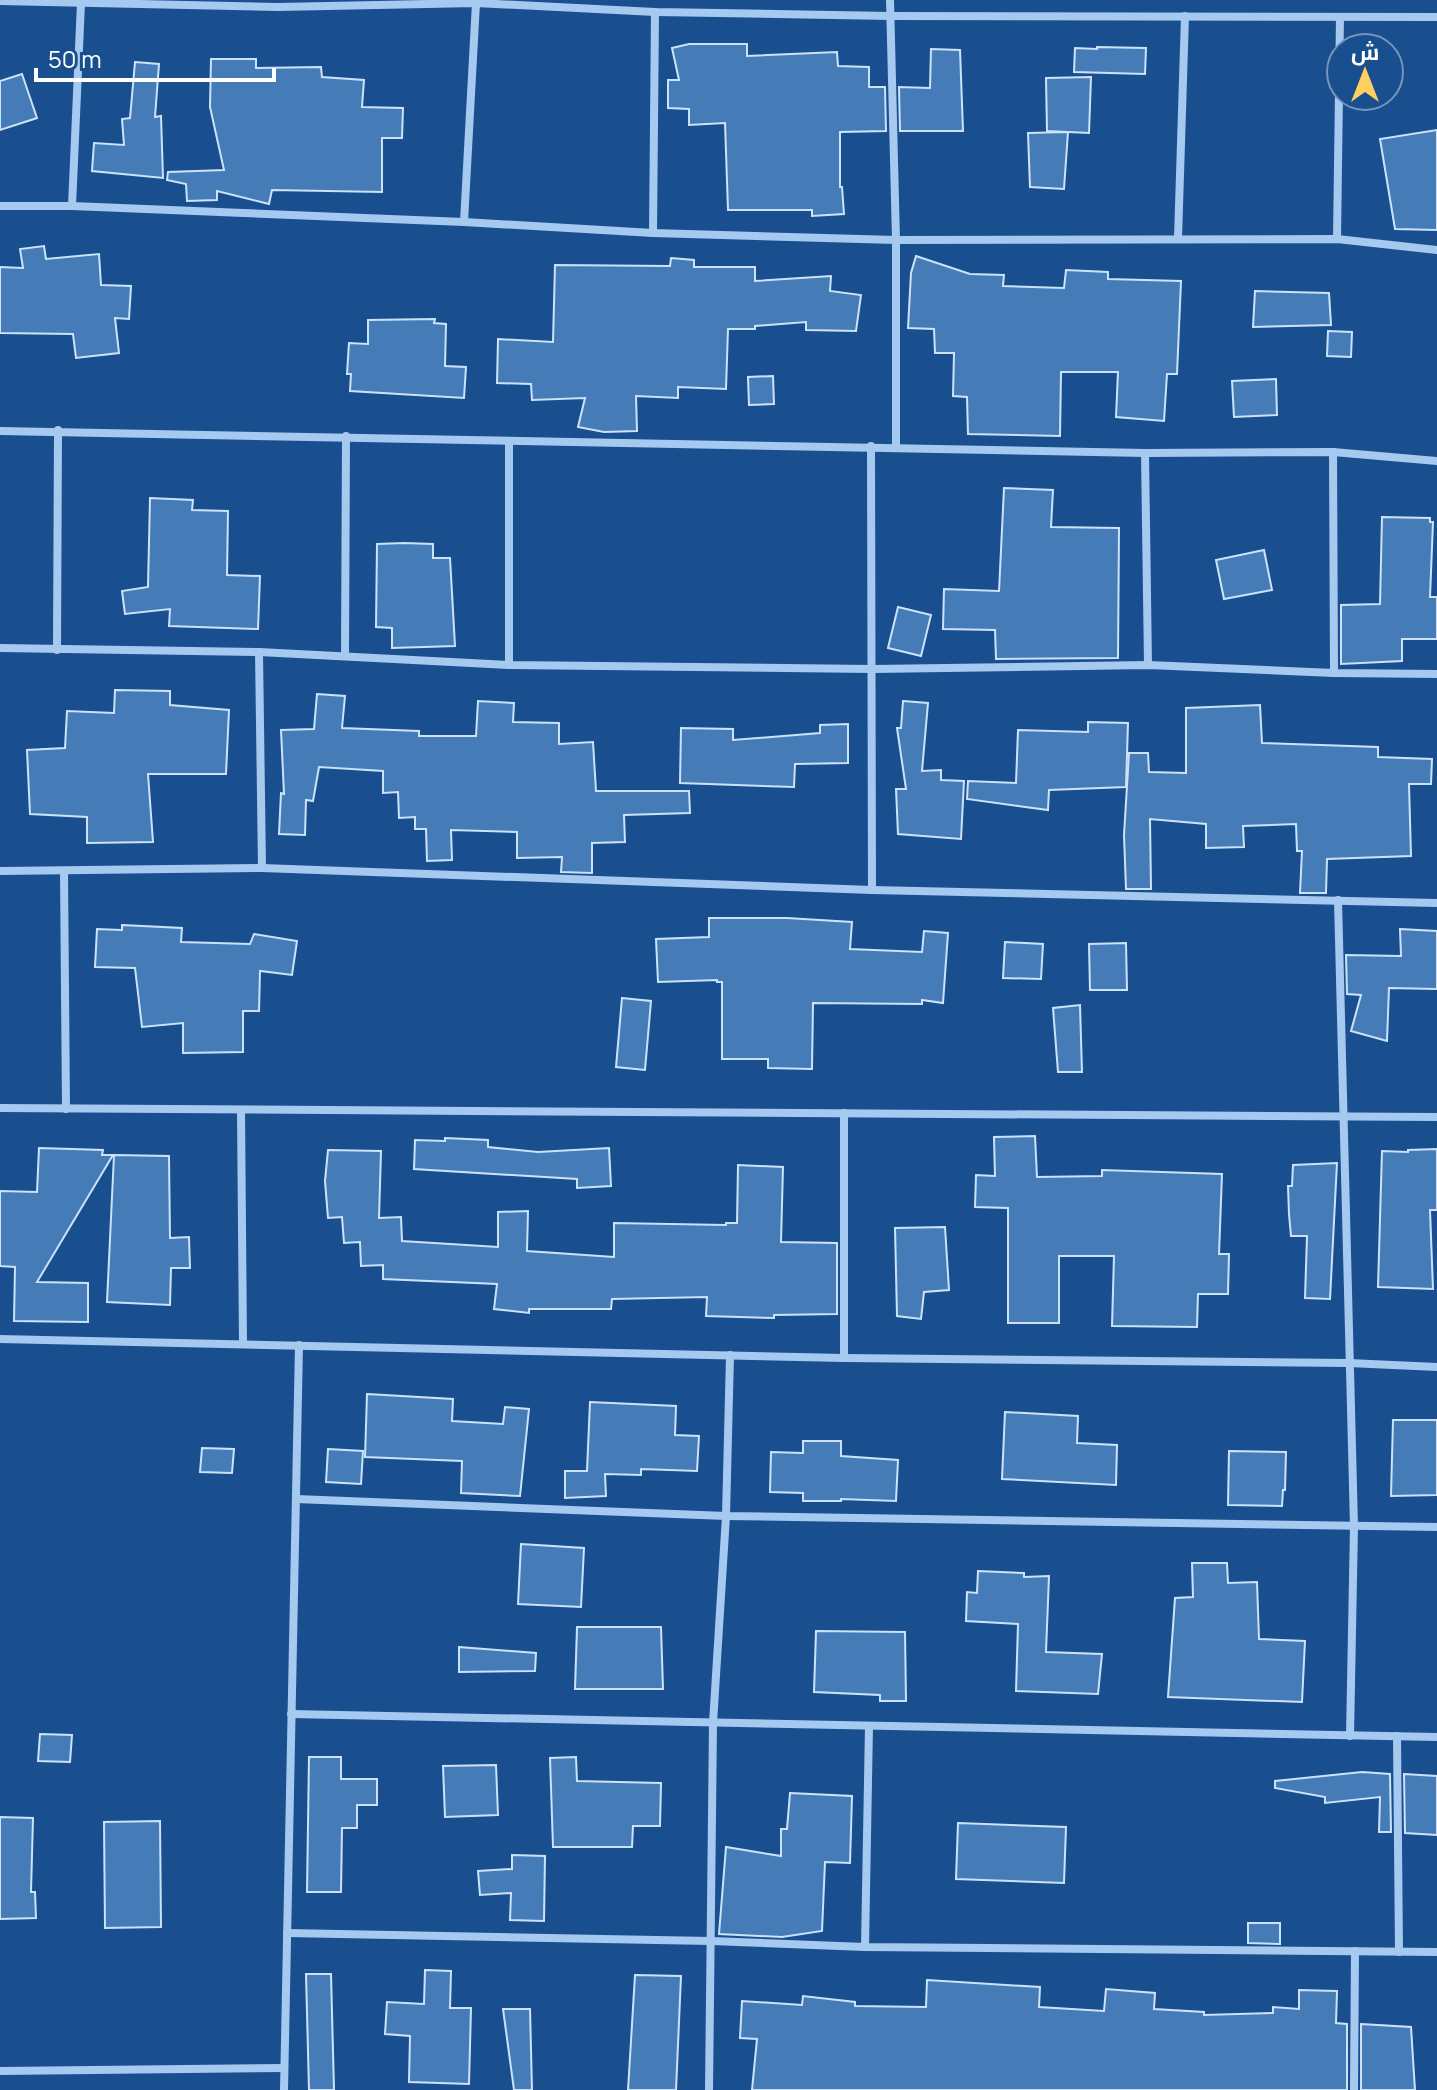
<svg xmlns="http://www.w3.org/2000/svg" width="1437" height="2090" font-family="Manrope,Cairo,sans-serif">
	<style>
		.building { fill: #457cb8; stroke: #cce2fa; stroke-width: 2 }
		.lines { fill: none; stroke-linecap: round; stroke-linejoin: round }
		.street { stroke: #a6c9ef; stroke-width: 8 }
	</style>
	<rect width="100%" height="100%" fill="#194f8f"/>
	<g class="building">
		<polygon points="689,44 747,44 747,56 837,52 838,66 869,67 869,87 885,87 886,131 840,132 840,187 842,187 844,214 812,216 812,210 728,210 725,123 689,125 689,109 668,108 668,80 679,80 672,48"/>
		<polygon points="1097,47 1146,48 1145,74 1074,72 1075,48 1097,49"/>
		<polygon points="931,49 960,50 963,131 900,131 899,87 930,88"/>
		<polygon points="211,59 256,59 256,68 321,67 322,77 364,80 362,107 403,108 402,138 382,138 382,192 272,190 269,204 217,191 217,200 187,201 186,184 167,180 168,172 224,170 210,107"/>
		<polygon points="135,62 159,64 155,117 161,116 163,178 92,171 94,143 124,145 122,119 130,118"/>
		<polygon points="22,74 37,118 0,130 0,81"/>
		<polygon points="1091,77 1089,133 1047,131 1046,78"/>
		<polygon points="1437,130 1437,230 1395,229 1380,139"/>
		<polygon points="1068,132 1064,189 1030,187 1028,133"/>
		<polygon points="44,246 46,259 99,254 101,285 131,286 129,319 115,318 119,353 76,358 73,334 0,333 0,267 23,268 20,249"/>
		<polygon points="916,256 970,274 1004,275 1003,286 1064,288 1066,270 1108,272 1108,279 1181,281 1177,374 1167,374 1164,421 1116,417 1118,372 1061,372 1060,436 968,434 967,397 953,396 954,353 935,353 934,329 908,328 911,273"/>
		<polygon points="671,258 694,260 694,267 755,267 755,281 831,276 830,291 861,295 856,331 806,330 806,322 755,326 755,329 728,329 726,389 678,387 678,398 636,396 637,431 604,432 578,427 585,398 532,400 531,384 497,383 498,339 553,342 555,265 670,266"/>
		<polygon points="1255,291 1329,293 1331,325 1253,327"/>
		<polygon points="435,319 434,323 446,324 445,366 466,367 464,398 350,391 351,374 347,374 349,343 368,344 368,320"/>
		<polygon points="1328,331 1352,332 1351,357 1327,356"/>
		<polygon points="773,376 774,404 749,405 748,377"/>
		<polygon points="1276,379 1277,415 1234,417 1232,381"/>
		<polygon points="1004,488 1053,490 1051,527 1119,528 1118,658 996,659 995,630 943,629 944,589 999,591"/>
		<polygon points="150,498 193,500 192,510 228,511 227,575 260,576 258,629 169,626 170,609 125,614 122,591 148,587"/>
		<polygon points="1382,517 1430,518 1430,522 1433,522 1430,597 1437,597 1437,639 1402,639 1402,661 1341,664 1341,605 1380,604"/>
		<polygon points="404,543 433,544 433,558 450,558 455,646 392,648 392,628 376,627 377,544"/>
		<polygon points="1264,550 1272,590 1224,599 1216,560"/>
		<polygon points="898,607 931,615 921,656 888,648"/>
		<polygon points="115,690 170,691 170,705 229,710 226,774 148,774 153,842 87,843 87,817 30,814 27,750 65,748 67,711 114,713"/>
		<polygon points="317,694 345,696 342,728 419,731 419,736 476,736 478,701 514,703 513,722 559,723 559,744 593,742 596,791 689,791 690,813 624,815 625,842 592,843 592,873 561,872 562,857 517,858 517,832 451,830 452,860 427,861 426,829 415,829 415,817 399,818 398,792 383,793 383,771 319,767 313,801 306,800 305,835 279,834 281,793 284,794 281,730 314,729"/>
		<polygon points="903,701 928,703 922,771 941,770 941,780 964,781 961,839 898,834 896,789 906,789 897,728 901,728"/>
		<polygon points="1260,705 1262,743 1378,747 1378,757 1432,759 1431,784 1409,784 1411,856 1327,859 1326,893 1300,893 1302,851 1297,851 1296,824 1243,826 1244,847 1206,848 1206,824 1150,819 1151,889 1126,889 1124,835 1129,753 1148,753 1149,772 1186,773 1186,708"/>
		<polygon points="1088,722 1128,723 1126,787 1049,790 1048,810 967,799 968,781 1016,783 1018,730 1088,732"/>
		<polygon points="848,724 848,763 795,764 794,787 680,783 681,728 733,729 733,740 820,733 820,725"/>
		<polygon points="709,918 787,918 852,922 850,949 922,952 924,931 948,933 943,1003 922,1000 922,1004 813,1003 812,1069 768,1068 768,1059 722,1059 722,982 717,982 717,980 658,982 656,939 709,937"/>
		<polygon points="122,925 182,928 181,942 250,944 254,934 297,941 292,975 260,971 259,1011 243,1011 243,1052 183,1053 183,1023 142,1027 135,968 95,967 97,929 122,930"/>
		<polygon points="1400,929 1437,931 1437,989 1389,988 1387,1041 1351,1031 1361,995 1347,994 1346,955 1401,956"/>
		<polygon points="1005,942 1043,944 1041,979 1003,978"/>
		<polygon points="1126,943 1127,990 1090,990 1089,944"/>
		<polygon points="622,998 651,1001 645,1070 616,1067"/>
		<polygon points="1080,1005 1082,1072 1058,1072 1053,1008"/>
		<polygon points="1035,1136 1037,1177 1102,1176 1102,1170 1222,1174 1219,1254 1229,1254 1228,1294 1198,1294 1197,1327 1112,1326 1114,1256 1059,1256 1059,1323 1008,1323 1008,1208 975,1207 976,1175 995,1176 994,1137"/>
		<polygon points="445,1138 488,1140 488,1147 538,1152 609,1148 611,1186 577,1188 577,1179 414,1169 415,1140 445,1141"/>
		<polygon points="39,1148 103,1150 102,1155 113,1155 37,1282 88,1283 88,1322 14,1321 15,1267 0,1266 0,1191 37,1192"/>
		<polygon points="1437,1149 1437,1210 1430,1210 1433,1289 1378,1287 1382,1151 1408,1152 1408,1150"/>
		<polygon points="328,1150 381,1151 379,1218 401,1217 402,1241 498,1247 498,1212 528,1211 527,1251 614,1257 614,1223 726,1225 726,1223 737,1223 738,1165 783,1167 781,1242 837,1243 837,1314 774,1315 774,1318 706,1316 707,1297 612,1299 611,1309 529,1309 529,1313 494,1309 497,1284 383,1279 383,1265 361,1266 360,1242 344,1243 342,1217 328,1218 325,1181"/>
		<polygon points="114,1155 169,1156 170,1238 189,1237 190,1268 171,1268 170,1305 107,1302"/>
		<polygon points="1337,1163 1330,1299 1305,1298 1307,1236 1291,1236 1289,1214 1288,1186 1292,1186 1293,1165"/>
		<polygon points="945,1227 949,1290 924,1292 921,1319 897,1316 895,1228"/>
		<polygon points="367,1394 453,1399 452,1421 503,1424 505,1407 529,1409 520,1496 461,1493 462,1461 365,1457"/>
		<polygon points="590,1402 676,1406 675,1435 699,1436 697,1471 641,1469 641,1475 605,1474 606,1496 565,1498 565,1471 587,1471"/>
		<polygon points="1005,1412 1078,1416 1077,1443 1117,1445 1116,1485 1002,1479"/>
		<polygon points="1393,1420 1437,1420 1437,1495 1391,1496"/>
		<polygon points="803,1441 841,1441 841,1456 898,1460 896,1501 841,1499 841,1501 803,1501 803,1493 770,1492 771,1452 803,1453"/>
		<polygon points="202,1448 234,1449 232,1473 200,1472"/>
		<polygon points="328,1449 363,1451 361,1484 326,1482"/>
		<polygon points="1229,1451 1286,1452 1285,1490 1283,1490 1282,1506 1228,1505"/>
		<polygon points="521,1544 584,1548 581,1607 518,1604"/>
		<polygon points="1192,1563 1227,1563 1228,1583 1257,1582 1259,1639 1305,1641 1302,1702 1168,1697 1175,1598 1193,1597"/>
		<polygon points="978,1571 1024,1573 1024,1577 1049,1576 1046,1652 1102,1654 1098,1694 1016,1691 1018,1624 966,1621 967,1592 977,1593"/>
		<polygon points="577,1627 661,1627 663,1689 575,1689"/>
		<polygon points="816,1631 905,1632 906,1701 880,1701 880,1695 814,1692"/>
		<polygon points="459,1647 536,1653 535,1671 459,1672"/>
		<polygon points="40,1734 72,1735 70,1762 38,1761"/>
		<polygon points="309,1757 341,1757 341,1779 377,1779 377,1805 357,1805 357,1828 342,1828 341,1892 307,1892"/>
		<polygon points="576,1757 577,1781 661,1783 660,1826 633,1826 632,1847 553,1847 550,1758"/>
		<polygon points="496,1765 498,1815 445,1817 443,1766"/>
		<polygon points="1362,1772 1390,1774 1391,1832 1379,1832 1380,1797 1325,1803 1325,1797 1275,1788 1275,1781"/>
		<polygon points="1404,1774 1437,1776 1437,1835 1405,1833"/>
		<polygon points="790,1793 852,1796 850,1863 825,1862 822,1931 782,1937 719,1934 726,1847 781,1856 781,1829 787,1829"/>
		<polygon points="0,1817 33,1818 31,1892 35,1892 36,1918 0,1919"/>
		<polygon points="160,1821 161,1927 105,1928 104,1822"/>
		<polygon points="958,1823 1066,1827 1064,1883 956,1879"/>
		<polygon points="512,1855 545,1856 544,1921 510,1920 511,1893 480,1895 478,1871 512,1869"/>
		<polygon points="1248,1923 1280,1923 1280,1944 1248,1943"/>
		<polygon points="425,1970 451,1971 450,2008 471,2008 469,2084 409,2082 410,2036 385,2034 387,2002 424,2004"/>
		<polygon points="306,1974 331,1974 334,2090 309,2090"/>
		<polygon points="635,1975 681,1976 676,2090 628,2090"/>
		<polygon points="927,1980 1040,1987 1039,2007 1104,2011 1106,1989 1155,1993 1154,2009 1204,2012 1204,2015 1273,2013 1273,2007 1299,2009 1299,1990 1337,1991 1336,2023 1347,2024 1347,2090 752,2090 757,2039 740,2038 742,2001 802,2005 803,1996 855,2002 855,2006 926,2007"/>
		<polygon points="503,2009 530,2009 532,2090 514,2090"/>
		<polygon points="1361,2024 1411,2027 1415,2090 1361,2090"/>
	</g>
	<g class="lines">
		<g class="street">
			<polyline points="890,0 896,240 896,448"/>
			<polyline points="0,1 278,7 476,3 655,12 890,16 1437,17"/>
			<polyline points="0,206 72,206 464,222 653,233 896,240 1337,239 1437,250"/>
			<polyline points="72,206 81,3"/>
			<polyline points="464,222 476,3"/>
			<polyline points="653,233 655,12"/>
			<polyline points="1178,238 1185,16"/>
			<polyline points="1337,239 1340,17"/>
			<polyline points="0,431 1145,453 1333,452 1437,461"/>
			<polyline points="509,442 509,665"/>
			<polyline points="871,446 872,890"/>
			<polyline points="1333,452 1334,673"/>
			<polyline points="1145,453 1148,665"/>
			<polyline points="0,648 259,652 509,665 873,669 1148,665 1334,673 1437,674"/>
			<polyline points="57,650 58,430"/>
			<polyline points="259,652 262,868"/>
			<polyline points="345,656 346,436"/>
			<polyline points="0,871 262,868 872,890 1437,903"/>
			<polyline points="64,872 66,1109"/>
			<polyline points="1338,900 1354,1526 1350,1736"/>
			<polyline points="0,1108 1437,1117"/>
			<polyline points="241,1110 243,1344"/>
			<polyline points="844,1113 844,1358"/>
			<polyline points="0,1339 844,1358 1349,1363 1437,1367"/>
			<polyline points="296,1499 726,1516 1437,1527"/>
			<polyline points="291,1714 1437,1737"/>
			<polyline points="1397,1736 1399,1952"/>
			<polyline points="287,1933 711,1941 865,1947 1437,1952"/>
			<polyline points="865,1947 869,1726"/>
			<polyline points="0,2071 284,2068"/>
			<polyline points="284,2090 299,1345"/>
			<polyline points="709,2090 713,1723 726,1516 730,1355"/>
			<polyline points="1354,2090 1355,1951"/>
		</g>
	</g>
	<g transform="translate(1365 72)"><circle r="38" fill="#194f8f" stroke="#7595bc" stroke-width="2"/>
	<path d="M0-6L14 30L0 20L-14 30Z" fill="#ffce63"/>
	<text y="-12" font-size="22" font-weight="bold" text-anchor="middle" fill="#ffffff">ش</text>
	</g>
	<path d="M36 68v12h238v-12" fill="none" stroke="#ffffff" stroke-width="4"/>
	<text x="48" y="68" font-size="24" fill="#ffffff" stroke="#194f8f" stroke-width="6" paint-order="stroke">50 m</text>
</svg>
